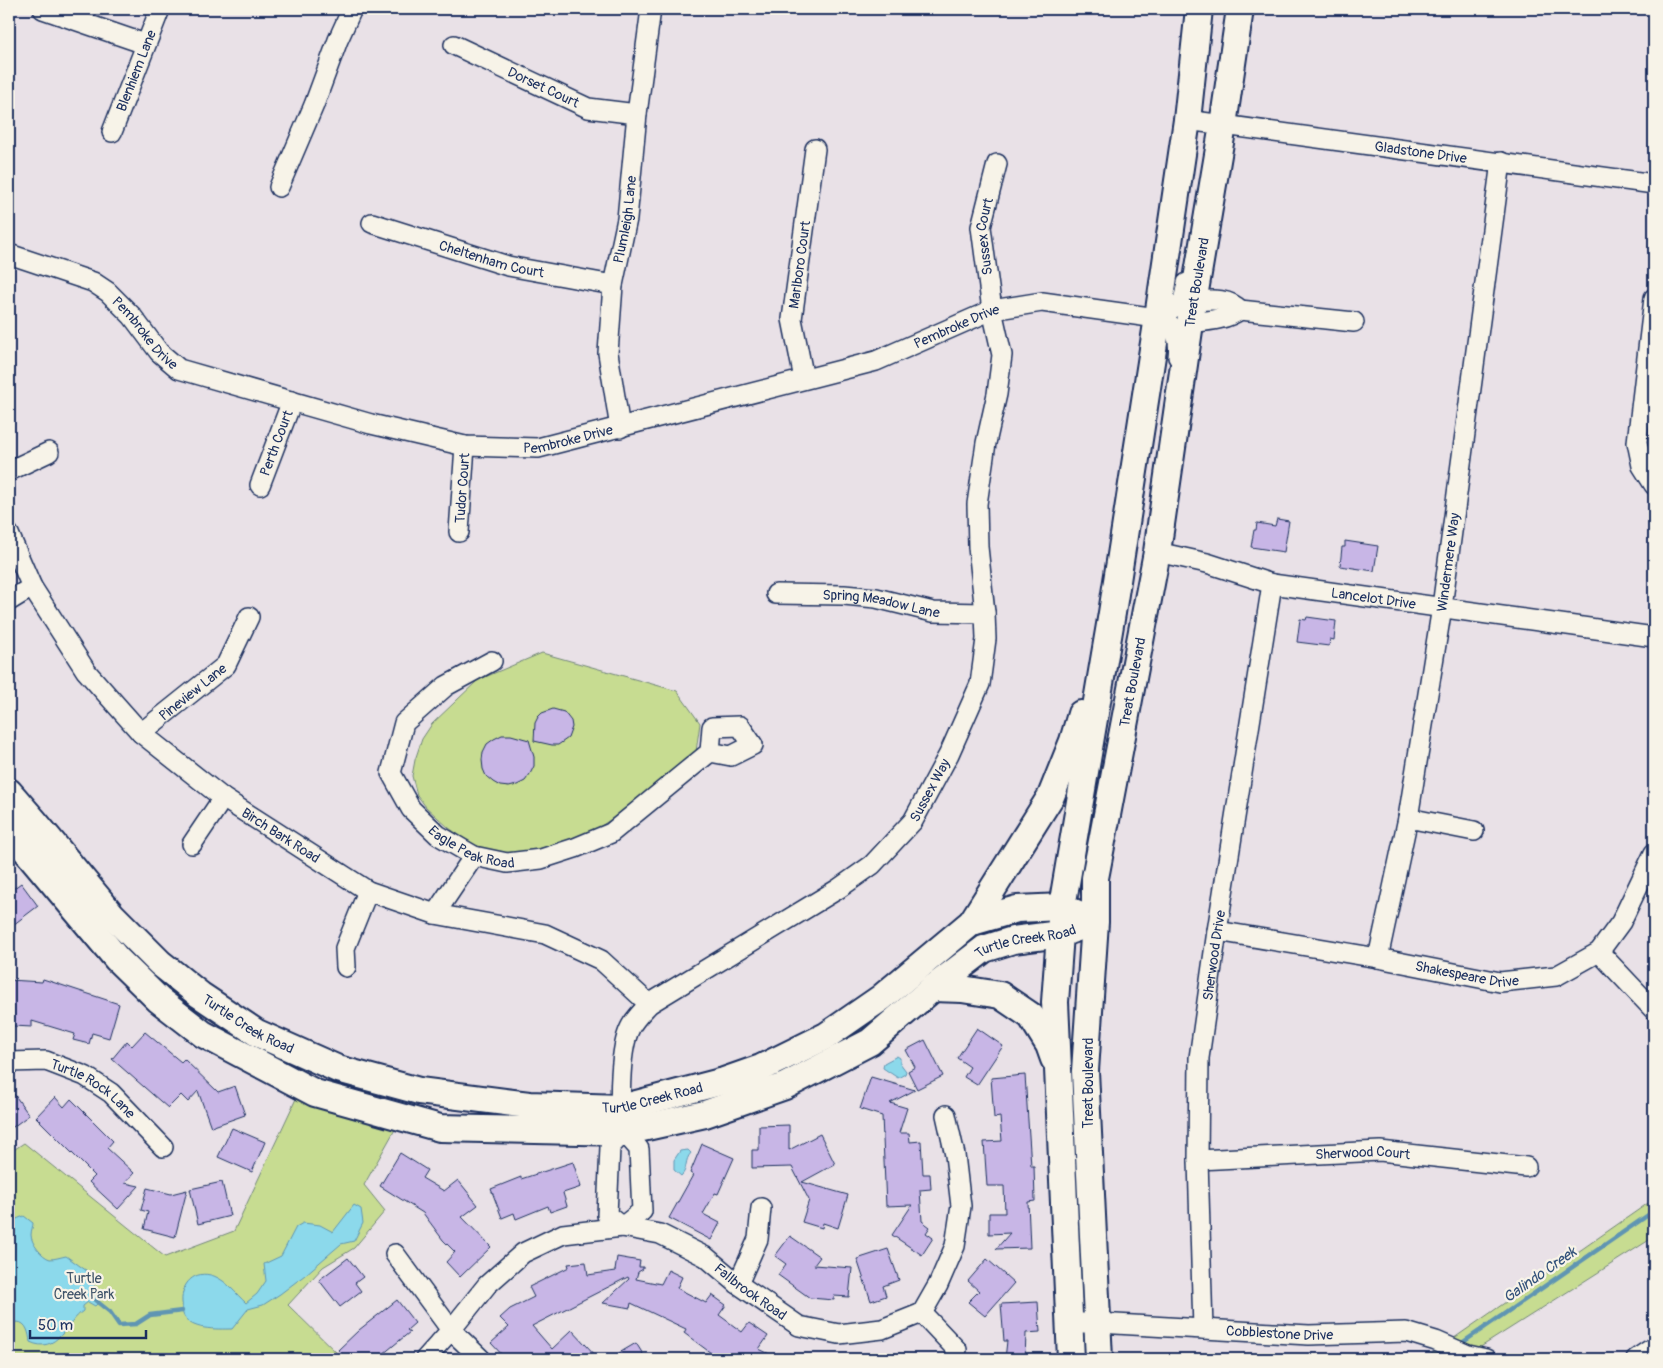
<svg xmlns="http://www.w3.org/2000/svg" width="1663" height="1368" font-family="Pangolin,sans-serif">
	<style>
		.green { fill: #c7dc91; stroke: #718678 }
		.water { fill: #8cd9eb; stroke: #5f95b3 }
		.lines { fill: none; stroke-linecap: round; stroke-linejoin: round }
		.stream { stroke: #5f95b3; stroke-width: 4.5 }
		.building { fill: #c8b6e6; stroke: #1b2f5e }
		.street-casing { stroke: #1b2f5e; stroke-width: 22 }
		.secondary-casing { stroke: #1b2f5e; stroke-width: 30 }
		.street { stroke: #f7f3e8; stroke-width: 19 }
		.secondary { stroke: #f7f3e8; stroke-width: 26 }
		.labels { text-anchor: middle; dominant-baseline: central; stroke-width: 4.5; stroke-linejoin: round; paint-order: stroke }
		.street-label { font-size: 14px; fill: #1b2f5e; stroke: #f7f3e8 }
		.park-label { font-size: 14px; fill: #3d5268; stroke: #f7f3e8 }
		.water-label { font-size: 15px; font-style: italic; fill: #32517a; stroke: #f7f3e8 }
	</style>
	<rect width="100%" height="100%" fill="#e9e1e7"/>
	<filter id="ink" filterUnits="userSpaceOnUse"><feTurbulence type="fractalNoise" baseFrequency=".02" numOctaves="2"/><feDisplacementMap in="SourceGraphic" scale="10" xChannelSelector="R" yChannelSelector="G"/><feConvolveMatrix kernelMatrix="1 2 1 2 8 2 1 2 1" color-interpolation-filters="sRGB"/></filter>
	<g filter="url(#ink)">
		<g class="green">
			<polygon points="542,653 677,691 700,723 696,752 613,818 598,828 562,843 516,855 478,849 449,828 426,807 417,795 412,776 415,760 422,739 432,724 478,680"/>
			<polygon points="302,1086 402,1117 364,1185 385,1211 354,1248 323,1267 288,1305 343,1359 9,1359 9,1153 24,1143 165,1257 234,1231"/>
			<polygon points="1654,1199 1654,1237 1468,1355 1467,1359 1424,1359"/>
		</g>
		<g class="water">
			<polygon points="897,1056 900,1058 900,1063 906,1071 905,1074 898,1078 883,1068 884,1063"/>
			<path d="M688,1150l3,3c-7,7 -3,17 -10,23l-7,-6v-10l6,-9z"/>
			<path d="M354,1205l7,4 2,14 -9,18 -13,3 -36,31 -25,19 -17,11 -15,4 -16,20c-15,0 -43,2 -49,-15 -2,-4 0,-8 -1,-12 -1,-18 12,-33 32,-26 13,5 22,18 32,27l11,-9 9,-13 -2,-17 17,-8 15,-29 7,-4 17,2 13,7z"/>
			<path d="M24,1216l9,7c0,3 -2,8 -2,12 0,8 11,22 19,24 5,0 11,-2 16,-3l21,15 6,10 2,9 5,6 -2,7 -3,3 -7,-4 -5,4v5c-16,11 -26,44 -53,31 -1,-8 -3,-20 -13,-20 -3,1 -5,2 -8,2v-102z"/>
		</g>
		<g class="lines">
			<g class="stream">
				<polyline points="95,1300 110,1312 119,1325 136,1324 150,1315 182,1311"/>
				<polyline points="1459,1345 1654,1211"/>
				<polyline points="1440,1359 1449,1353"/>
			</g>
		</g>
		<g class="building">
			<polygon points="1277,519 1289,521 1284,552 1251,547 1254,530 1256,530 1257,523 1275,526"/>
			<polygon points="1345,541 1378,546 1374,571 1340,566 1342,547 1345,547"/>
			<polygon points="1307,617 1336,621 1334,640 1330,639 1329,646 1297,642 1300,619 1306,620"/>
			<polygon points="553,709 564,712 571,721 572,727 568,738 558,745 552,745 534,741 535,723 538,717 542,713"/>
			<polygon points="502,735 511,735 529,740 534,757 534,766 530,774 525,781 517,785 509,787 500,786 493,782 486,776 483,769 482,760 483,752 487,744 494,739"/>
			<polygon points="21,883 38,906 9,928 9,892"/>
			<polygon points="43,979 119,1004 109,1038 92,1033 89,1044 73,1040 75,1034 32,1021 32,1027 13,1026 13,1016 9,1015 9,980 42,982"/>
			<polygon points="977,1028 1003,1046 977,1085 964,1077 970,1067 957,1058"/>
			<polygon points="145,1032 181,1062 184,1059 218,1092 235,1086 245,1115 211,1127 198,1091 188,1102 181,1095 168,1108 112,1059 127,1041 132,1046"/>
			<polygon points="925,1040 943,1076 917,1089 908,1071 915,1067 906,1050"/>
			<polygon points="1025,1075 1031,1166 1034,1166 1035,1201 1028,1202 1030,1248 996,1249 1010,1233 989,1234 989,1213 1005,1213 1004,1186 987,1186 984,1142 1002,1141 1000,1117 994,1118 991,1078"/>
			<polygon points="871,1077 915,1090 890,1103 907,1108 899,1133 909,1133 910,1142 921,1141 923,1174 930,1174 931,1189 920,1190 922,1221 930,1227 926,1233 933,1238 922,1255 892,1235 912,1205 886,1206 882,1116 860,1109"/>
			<polygon points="9,1087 29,1115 9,1130"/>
			<polygon points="55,1097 64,1107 71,1099 113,1141 107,1148 134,1173 125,1183 139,1186 118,1209 89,1182 95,1176 36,1117"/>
			<polygon points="789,1125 789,1150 820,1134 835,1164 802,1182 848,1195 838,1228 823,1223 822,1228 802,1222 809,1200 792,1167 752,1168 752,1150 759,1150 759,1126"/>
			<polygon points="232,1128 265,1142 252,1172 218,1157"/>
			<polygon points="702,1144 734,1158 718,1194 715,1193 703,1214 720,1223 711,1240 669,1218 693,1175 690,1173"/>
			<polygon points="400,1153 427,1170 422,1178 444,1191 458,1180 478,1205 462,1217 491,1247 460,1277 446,1262 455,1252 443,1240 423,1213 380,1186"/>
			<polygon points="573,1162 581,1187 563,1193 567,1206 550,1212 548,1206 516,1219 514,1213 502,1218 491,1189 521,1177 521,1179"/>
			<polygon points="222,1182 230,1216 198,1224 190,1189"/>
			<polygon points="147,1188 171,1194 187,1190 175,1237 144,1229 148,1212 141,1210"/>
			<polygon points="790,1236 820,1257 814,1265 852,1268 849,1297 834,1296 834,1300 810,1298 778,1275 786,1264 775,1256"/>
			<polygon points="888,1249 899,1280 883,1286 886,1296 871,1301 857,1259"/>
			<polygon points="617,1257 640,1261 639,1267 643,1267 643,1269 638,1272 636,1279 661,1284 668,1270 682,1277 677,1288 706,1303 712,1295 726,1305 719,1315 742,1332 749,1323 768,1336 759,1349 780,1359 719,1359 684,1333 686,1329 631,1303 630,1308 603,1303 629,1279 628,1277 532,1326 552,1349 572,1330 599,1359 506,1359 491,1343 509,1327 500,1318 510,1309 534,1297 529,1287 569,1267 568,1264 586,1262 588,1275 615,1271"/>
			<polygon points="348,1258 363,1277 355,1283 361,1291 340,1307 319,1280"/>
			<polygon points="987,1259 1014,1283 985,1316 968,1302 979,1291 968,1281"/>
			<polygon points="397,1300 415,1323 407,1330 410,1332 377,1359 347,1359 338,1350 359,1330"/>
			<polygon points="1038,1302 1040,1332 1026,1333 1025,1359 1005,1359 1007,1341 1004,1341 1001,1304"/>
			<polygon points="636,1343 646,1359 609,1359"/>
		</g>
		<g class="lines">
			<g class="street-casing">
				<g id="street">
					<polyline points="43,9 145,44"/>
					<path id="s1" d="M454,45l134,63 49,6"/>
					<path id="s2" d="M1187,120l467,64"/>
					<path id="s3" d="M112,132l48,-123"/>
					<polyline points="279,187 314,105 338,40 352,9"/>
					<path id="s4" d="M372,223l136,43 105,19"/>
					<path id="s5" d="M9,254l84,28 15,10 24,24 27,36 20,17 192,55 94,22 73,2 338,-87 116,-51 50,-8 122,17c13,10 16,22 14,38"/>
					<polyline points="1654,298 1637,442 1642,466 1654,485"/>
					<path d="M1193,301c17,-1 35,-4 47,9"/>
					<polyline points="1158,317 1183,302 1187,283"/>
					<path d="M1190,323c17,-2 36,-3 50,-13l114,12"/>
					<path id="s6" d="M804,379l-12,-60 23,-170"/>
					<path id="s7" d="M620,428l-12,-75 5,-68 14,-66 10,-105 14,-105"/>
					<polyline points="9,471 49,452"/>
					<path id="s8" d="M260,485l32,-84"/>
					<path id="s9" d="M459,532l6,-86"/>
					<path id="s10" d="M9,534l23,53 54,84 55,62 82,65 145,93 67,23 110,20 56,26 48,44"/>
					<path id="s11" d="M1157,552l50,11 65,21 382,53"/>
					<path id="s12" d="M776,594l68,1 32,3 57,14 52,1"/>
					<polyline points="9,601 32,587"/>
					<path id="s13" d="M492,661l-46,25 -42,37 -13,50 20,36 27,26 36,21 33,7 34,-4 34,-11 36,-15 99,-81 2,-25 28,-1 13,19 -22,11 -21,-4"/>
					<path id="s14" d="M141,733l85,-68 23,-48"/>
					<polyline points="1408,818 1474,831"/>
					<polyline points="192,844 223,798"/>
					<polyline points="435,914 474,856"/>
					<path id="s15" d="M1217,931l161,27 122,24 56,-6 43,-24 22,-30 33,-69"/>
					<polyline points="1599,952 1654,1010"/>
					<path id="s16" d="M1378,958l30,-140 34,-211 59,-445"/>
					<polyline points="346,967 345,948 368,891"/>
					<path id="s17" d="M9,1062l37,-1 39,15 26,17 52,54"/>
					<path id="s18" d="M622,1120c-3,-22 -2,-72 8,-92 4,-9 13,-17 19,-24l189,-115 34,-24 41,-44 36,-67 31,-70 6,-45 -1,-26 -7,-66 -1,-43 9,-61 11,-49 5,-39 -10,-45 -11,-83 16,-63"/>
					<polygon points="624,1132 639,1149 642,1211 622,1227 607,1215 610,1147"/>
					<path id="s19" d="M1198,1160l182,-9 146,16"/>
					<polyline points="395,1254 451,1330 481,1359"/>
					<polyline points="738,1284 758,1239 761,1208"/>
					<polyline points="922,1313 957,1350"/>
					<path id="s20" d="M1069,1323h29l211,12 97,-3 30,9 32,14 18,4"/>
					<path id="s21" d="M1203,1329l-5,-169 1,-102 18,-127 55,-347"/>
					<path id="s22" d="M425,1359l26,-29 36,-45 36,-32 40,-19 59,-7 38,7 46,23 32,27 61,42 40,8 43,-5 40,-16 16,-28 17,-39 6,-40 -6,-51 -9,-40"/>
					<polyline points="1636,1359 1654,1347"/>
				</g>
			</g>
			<g class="secondary-casing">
				<g id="secondary">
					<path id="s23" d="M9,792l26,30 77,93 48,48 40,32 57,38 81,36 81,22 110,14 92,3 103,-27 37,-13 65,-32 55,-38 91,-76 45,-13 45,-2 16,7"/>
					<path id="s24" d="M9,830l108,129 42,41 44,34 112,59 125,35 184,4 81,-18 80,-28 85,-44 63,-54 51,-39 29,-9 47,-6 17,-6"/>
					<polyline points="972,922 1051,796 1073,741 1081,714"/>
					<polyline points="933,988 962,989 1000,995 1031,1016 1049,1045 1054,1059"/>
					<polyline points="1071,1359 1055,1002 1062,907 1112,613 1158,317 1187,120 1199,9"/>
					<path id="s25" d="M1099,1359l-14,-288 10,-149v-44l62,-326 35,-243 31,-184 17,-116"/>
				</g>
			</g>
			<use href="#street" class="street"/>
			<use href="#secondary" class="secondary"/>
		</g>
	</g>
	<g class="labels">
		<g class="street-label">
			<text stroke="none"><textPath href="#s3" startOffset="66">Blenhiem Lane</textPath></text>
			<text stroke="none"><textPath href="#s1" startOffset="99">Dorset Court</textPath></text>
			<text stroke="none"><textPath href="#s2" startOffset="236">Gladstone Drive</textPath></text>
			<text stroke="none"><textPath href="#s7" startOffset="211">Plumleigh Lane</textPath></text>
			<text stroke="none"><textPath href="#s18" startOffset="1052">Sussex Court</textPath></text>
			<text stroke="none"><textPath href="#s4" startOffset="125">Cheltenham Court</textPath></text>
			<text stroke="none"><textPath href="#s6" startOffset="116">Marlboro Court</textPath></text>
			<text stroke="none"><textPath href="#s25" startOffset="1086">Treat Boulevard</textPath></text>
			<text stroke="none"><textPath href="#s5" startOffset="1018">Pembroke Drive</textPath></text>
			<text stroke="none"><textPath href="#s5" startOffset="162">Pembroke Drive</textPath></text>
			<text stroke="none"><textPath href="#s5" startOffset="612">Pembroke Drive</textPath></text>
			<text stroke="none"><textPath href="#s8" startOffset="45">Perth Court</textPath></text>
			<text stroke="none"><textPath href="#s9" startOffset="44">Tudor Court</textPath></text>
			<text stroke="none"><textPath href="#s16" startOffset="402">Windermere Way</textPath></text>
			<text stroke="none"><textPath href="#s11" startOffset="222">Lancelot Drive</textPath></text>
			<text stroke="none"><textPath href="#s12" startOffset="106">Spring Meadow Lane</textPath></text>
			<text stroke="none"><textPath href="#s25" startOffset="681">Treat Boulevard</textPath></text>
			<text stroke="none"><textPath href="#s14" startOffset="66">Pineview Lane</textPath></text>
			<text stroke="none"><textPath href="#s18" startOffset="482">Sussex Way</textPath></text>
			<text stroke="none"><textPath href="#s10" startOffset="414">Birch Bark Road</textPath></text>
			<text stroke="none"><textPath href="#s13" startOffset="275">Eagle Peak Road</textPath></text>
			<text stroke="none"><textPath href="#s24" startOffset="1176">Turtle Creek Road</textPath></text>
			<text stroke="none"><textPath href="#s21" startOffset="375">Sherwood Drive</textPath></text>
			<text stroke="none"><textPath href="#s15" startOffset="254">Shakespeare Drive</textPath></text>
			<text stroke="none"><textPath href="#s23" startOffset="336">Turtle Creek Road</textPath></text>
			<text transform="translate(1088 1083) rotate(-90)">Treat Boulevard</text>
			<text stroke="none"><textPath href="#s17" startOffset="92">Turtle Rock Lane</textPath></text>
			<text stroke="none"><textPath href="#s23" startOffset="756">Turtle Creek Road</textPath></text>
			<text stroke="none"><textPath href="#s19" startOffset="165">Sherwood Court</textPath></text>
			<text stroke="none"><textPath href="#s22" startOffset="395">Fallbrook Road</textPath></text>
			<text stroke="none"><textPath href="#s20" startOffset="211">Cobblestone Drive</textPath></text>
		</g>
		<g class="park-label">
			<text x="84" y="1278">Turtle<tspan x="84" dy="16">Creek Park</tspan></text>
		</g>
		<g class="water-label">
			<text transform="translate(1540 1275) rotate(-35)">Galindo Creek</text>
		</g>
	</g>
	<rect width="1663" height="1368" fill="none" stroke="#f7f3e8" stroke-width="30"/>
	<rect x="15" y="15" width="1633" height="1338" fill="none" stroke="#1b2f5e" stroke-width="2" filter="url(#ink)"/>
	<path d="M30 1330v8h116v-8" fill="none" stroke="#1b2f5e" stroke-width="2.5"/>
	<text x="38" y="1330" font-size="15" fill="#1b2f5e" stroke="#f7f3e8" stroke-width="4" paint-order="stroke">50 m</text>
</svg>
